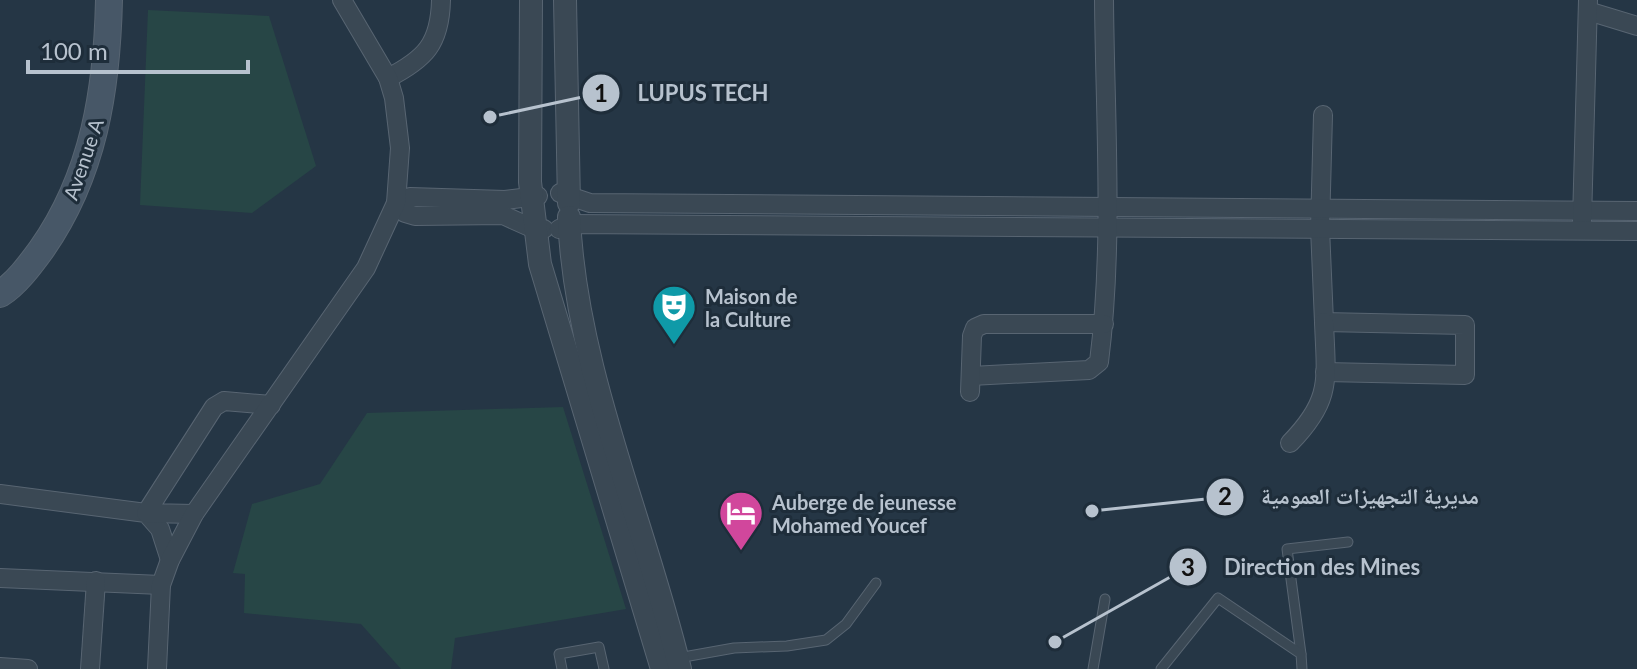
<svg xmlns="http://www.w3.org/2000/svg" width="1637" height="669" font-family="Lato,'Noto Naskh Arabic',sans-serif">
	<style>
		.green { fill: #274646 }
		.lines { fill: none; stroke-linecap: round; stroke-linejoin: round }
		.service-casing { stroke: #586572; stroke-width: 11 }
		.minor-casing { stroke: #586572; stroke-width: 20 }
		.tertiary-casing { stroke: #586572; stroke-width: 24 }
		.secondary-casing { stroke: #586572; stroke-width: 28 }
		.service { stroke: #3a4854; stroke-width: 9 }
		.minor { stroke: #3a4854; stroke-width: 18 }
		.tertiary { stroke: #3a4854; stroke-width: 22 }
		.secondary { stroke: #475767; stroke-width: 26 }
		.labels { text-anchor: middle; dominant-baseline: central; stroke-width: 6; stroke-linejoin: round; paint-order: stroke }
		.street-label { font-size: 20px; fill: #b7c2ce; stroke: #1e2d3a }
		.poi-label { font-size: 20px; font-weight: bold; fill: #b7c2ce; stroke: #1e2d3a; text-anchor: start }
		.leader { fill: none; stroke: #b7c2ce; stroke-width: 3 }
		.callout-dot { fill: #b7c2ce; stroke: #1e2d3a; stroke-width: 3 }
		.mark-label { font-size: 24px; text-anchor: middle; font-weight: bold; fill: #111 }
		.callout-label { font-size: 22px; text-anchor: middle; font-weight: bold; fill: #b7c2ce; stroke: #1e2d3a; stroke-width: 6; stroke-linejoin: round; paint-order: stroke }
	</style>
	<rect width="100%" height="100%" fill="#253645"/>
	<g class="green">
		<polygon points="148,10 269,16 316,166 252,213 140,205"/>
		<polygon points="563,407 626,609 455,638 451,669 401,669 361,624 244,613 245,574 233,573 252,504 320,484 367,413"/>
	</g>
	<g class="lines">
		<g class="service-casing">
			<g id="service">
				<polyline points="1301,654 1287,549 1348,542"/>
				<polyline points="678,658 734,648 787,646 826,640 846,624 876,583"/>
				<polyline points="562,669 559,654 599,647 604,669"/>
				<polyline points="1093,669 1105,599"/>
				<polyline points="1161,669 1218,598 1301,654 1302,669"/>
			</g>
		</g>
		<g class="minor-casing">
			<g id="minor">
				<polyline points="1588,11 1637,26"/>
				<path d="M388,78c37,-19 52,-34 53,-78"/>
				<polyline points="1323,115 1320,228 1324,322 1465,325 1465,375 1325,372"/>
				<polyline points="560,193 590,203 1637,211"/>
				<polyline points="538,196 505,200 410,197 396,203 405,213 415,216 503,215 534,229 544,229"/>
				<polyline points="1582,221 1588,0"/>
				<polyline points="559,229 570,224 1637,231"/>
				<path d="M971,376l118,-6 10,-8c15,-119 6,-242 5,-362"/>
				<polyline points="970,392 972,336 975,328 984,324 1104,324"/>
				<path d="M1290,443c43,-44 36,-64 34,-121"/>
				<polyline points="0,494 146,513 160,529 170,560"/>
				<polyline points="194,514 146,513 214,407 224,401 271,405"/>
				<polyline points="0,578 161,585"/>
				<polyline points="0,667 28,669"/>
				<polyline points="90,669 96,581"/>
				<polyline points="157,669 161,585 170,560 194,514 366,268 396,203 400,148 394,98 388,78 342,0"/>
			</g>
		</g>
		<g class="tertiary-casing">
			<g id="tertiary">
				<polyline points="531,0 530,182 540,264 662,669"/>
				<polyline points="565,0 569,203"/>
				<path d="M569,217c6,150 76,306 111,452"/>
			</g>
		</g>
		<g class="secondary-casing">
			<path id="secondary" d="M0,294c16,-10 30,-29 41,-44 53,-75 66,-161 68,-250"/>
		</g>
		<use href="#service" class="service"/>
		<use href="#minor" class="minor"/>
		<use href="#tertiary" class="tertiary"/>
		<use href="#secondary" class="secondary"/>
	</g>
	<defs>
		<g id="theatre-pin" transform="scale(2.3)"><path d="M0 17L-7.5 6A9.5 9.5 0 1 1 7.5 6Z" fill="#0f9aa8" stroke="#1e2d3a"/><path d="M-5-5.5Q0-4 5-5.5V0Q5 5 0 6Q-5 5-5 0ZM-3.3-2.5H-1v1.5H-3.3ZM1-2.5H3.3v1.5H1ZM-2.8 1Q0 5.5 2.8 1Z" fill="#fff"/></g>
		<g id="hotel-pin" transform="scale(2.3)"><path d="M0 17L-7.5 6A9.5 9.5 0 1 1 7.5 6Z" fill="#d1479c" stroke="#1e2d3a"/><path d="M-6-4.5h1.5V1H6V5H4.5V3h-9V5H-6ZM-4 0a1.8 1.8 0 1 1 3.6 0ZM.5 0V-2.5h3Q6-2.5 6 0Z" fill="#fff"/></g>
	</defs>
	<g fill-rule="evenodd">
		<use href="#theatre-pin" x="674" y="307"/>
		<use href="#hotel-pin" x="741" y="513"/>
	</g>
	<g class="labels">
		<g class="street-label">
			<text transform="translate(83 159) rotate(-71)">Avenue A</text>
		</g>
		<g class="poi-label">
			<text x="705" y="296">Maison de<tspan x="705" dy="23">la Culture</tspan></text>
			<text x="772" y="502">Auberge de jeunesse<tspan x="772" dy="23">Mohamed Youcef</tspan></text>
		</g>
	</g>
	<path class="leader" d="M490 117L601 93M1092 511L1225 497M1055 642L1188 567"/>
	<g class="callout-dot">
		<circle cx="490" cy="117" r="8"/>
		<circle cx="1092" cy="511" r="8"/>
		<circle cx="1055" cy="642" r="8"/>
		<circle cx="601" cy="93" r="20"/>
		<circle cx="1225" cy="497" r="20"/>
		<circle cx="1188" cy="567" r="20"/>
	</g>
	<g class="mark-label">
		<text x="601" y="102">1</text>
		<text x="1225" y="505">2</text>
		<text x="1188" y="576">3</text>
	</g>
	<g class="callout-label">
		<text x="703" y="101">LUPUS TECH</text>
		<text x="1370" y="504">مديرية التجهيزات العمومية</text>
		<text x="1322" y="575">Direction des Mines</text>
	</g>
	<path d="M28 60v12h220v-12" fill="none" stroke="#b7c2ce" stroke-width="4"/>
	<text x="40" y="60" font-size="24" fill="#b7c2ce" stroke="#1e2d3a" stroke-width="6" paint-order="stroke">100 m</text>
</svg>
